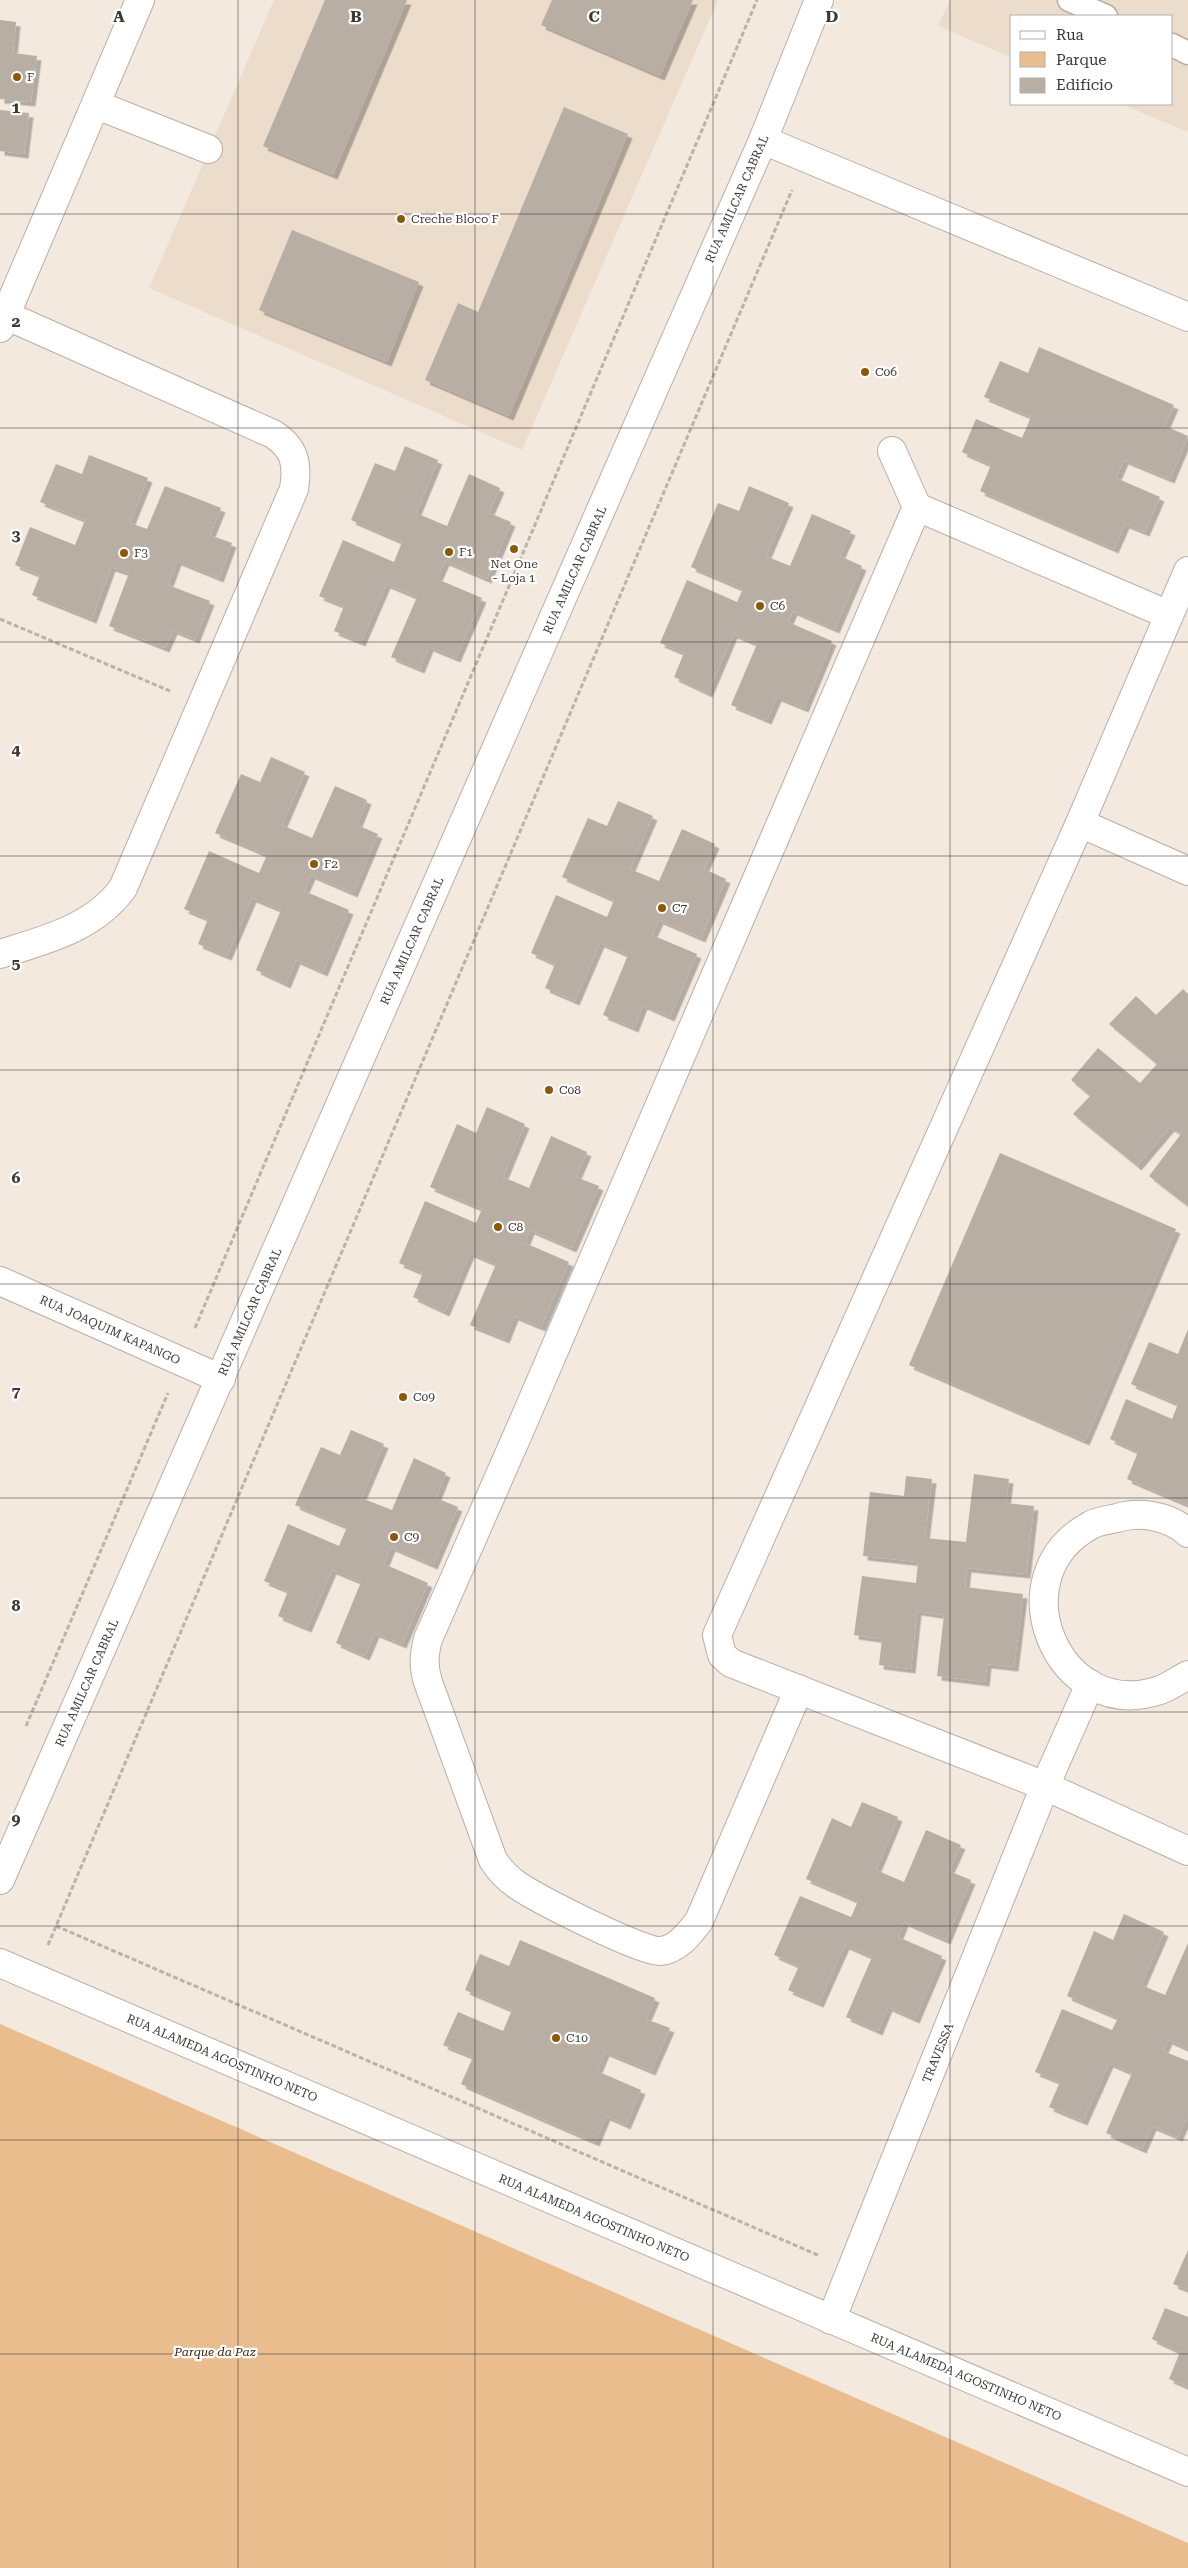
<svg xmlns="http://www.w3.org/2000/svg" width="1188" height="2568" font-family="'Roboto Serif',serif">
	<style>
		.built { fill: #ecdccb }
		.green { fill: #e9bd8e }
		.building { fill: #b8aea4; filter: url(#shadow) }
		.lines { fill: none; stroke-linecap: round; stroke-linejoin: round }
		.lane-casing { stroke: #baafa5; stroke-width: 25 }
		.street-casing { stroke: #baafa5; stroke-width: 30 }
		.path { stroke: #bbb2a9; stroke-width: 3; stroke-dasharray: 5 2.5; stroke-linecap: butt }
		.lane { stroke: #fff; stroke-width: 22 }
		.street { stroke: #fff; stroke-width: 28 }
		.grid { fill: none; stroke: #3d3935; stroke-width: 1; stroke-opacity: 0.55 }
		.poi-dot { fill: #8d570a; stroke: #fff; stroke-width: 2 }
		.labels { text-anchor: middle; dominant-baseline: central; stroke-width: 4.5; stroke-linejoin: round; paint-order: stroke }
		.poi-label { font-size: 12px; fill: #3d3935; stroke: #fff; text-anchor: start }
		.street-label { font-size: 12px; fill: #3d3935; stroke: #fff }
		.park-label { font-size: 12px; font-style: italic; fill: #3f2504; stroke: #fff }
		.grid-label { font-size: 16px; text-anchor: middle; font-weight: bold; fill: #3d3935; stroke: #fff; stroke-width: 4.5; stroke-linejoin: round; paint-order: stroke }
	</style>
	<defs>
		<filter id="shadow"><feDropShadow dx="4.5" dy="4.5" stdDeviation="0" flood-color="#0004"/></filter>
	</defs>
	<rect width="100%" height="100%" fill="#f4e9de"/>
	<g class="built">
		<polygon points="274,0 718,0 522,450 149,288"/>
		<polygon points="950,0 1188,0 1188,132 1121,104 1172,104 1172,16 1012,16 1012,58 938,26"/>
	</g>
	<polygon class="green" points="0,2024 1188,2543 1188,2568 0,2568"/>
	<g class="building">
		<polygon points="325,0 407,0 333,175 263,146"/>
		<polygon points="552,0 693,0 660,76 541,25"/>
		<polygon points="0,20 16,22 13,53 37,56 31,102 0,99"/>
		<polygon points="564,107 628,134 509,416 425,380 458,303 478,312"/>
		<polygon points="0,110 29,113 24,154 0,151"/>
		<polygon points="292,230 419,282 387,362 259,310"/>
		<polygon points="1039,347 1174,405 1165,426 1188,436 1170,479 1124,460 1116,478 1160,497 1145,532 1125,524 1114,549 980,491 991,465 962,452 976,419 1022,438 1031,417 984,397 1000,361 1028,373"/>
		<polygon points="405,446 438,460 416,513 447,526 469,474 500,488 489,513 511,522 487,579 445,561 437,579 482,598 456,658 429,647 420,669 391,657 417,597 386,584 361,642 334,631 344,606 319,596 343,540 394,562 402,542 351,520 375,463 395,471"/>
		<polygon points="89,455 148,478 130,523 147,529 165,486 221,508 210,535 232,543 219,578 177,561 168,585 210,601 195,639 173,630 165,648 109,626 129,573 111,567 92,619 32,595 40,575 15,565 30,527 75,545 85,520 40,502 56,464 82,474"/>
		<polygon points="749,486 789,503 766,556 790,566 812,514 851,531 840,556 862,566 835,629 793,611 788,622 832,641 804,708 777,697 767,720 731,705 757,644 733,634 708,693 674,677 684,653 660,643 687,580 737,602 743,589 691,567 718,503 739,511"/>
		<polygon points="271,757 305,772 282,825 312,838 335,786 367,800 357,825 378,834 353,893 311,875 304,891 349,910 323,972 296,960 286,984 256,970 281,910 252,898 227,956 198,944 208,919 184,909 209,851 259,873 267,855 215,833 241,774 260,782"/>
		<polygon points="618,801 653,816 630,869 659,881 682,829 715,844 704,869 726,879 701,938 659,920 652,935 697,954 670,1017 643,1005 634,1028 603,1015 628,955 600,943 575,1001 545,988 555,964 531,953 556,895 607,917 614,900 562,877 588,818 607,826"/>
		<polygon points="1183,989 1188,994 1188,1206 1149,1176 1181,1134 1170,1127 1137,1166 1073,1114 1090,1096 1071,1080 1098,1048 1140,1083 1157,1064 1109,1024 1136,996 1156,1015"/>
		<polygon points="487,1107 525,1124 503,1177 529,1188 551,1136 587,1152 576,1177 599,1186 572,1248 530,1230 525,1243 569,1262 541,1327 514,1316 505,1339 470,1325 496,1264 470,1253 445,1312 413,1297 423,1273 399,1263 425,1201 476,1223 482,1209 430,1187 457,1124 476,1133"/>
		<polygon points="1000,1153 1176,1229 1085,1441 909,1365"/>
		<polygon points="1188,1329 1188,1505 1127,1479 1138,1452 1110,1439 1126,1399 1172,1419 1178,1404 1131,1384 1149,1342 1178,1354"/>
		<polygon points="351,1430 384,1444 361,1498 392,1510 414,1458 446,1473 436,1498 458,1507 433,1565 391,1547 384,1564 428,1583 402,1644 375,1633 365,1656 336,1643 361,1582 332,1570 307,1628 278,1616 288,1591 264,1581 288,1524 339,1546 347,1527 295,1505 321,1447 340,1455"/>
		<polygon points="974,1474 1009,1479 1006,1503 1034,1506 1026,1574 967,1568 965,1587 1023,1594 1014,1667 987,1664 985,1682 937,1676 944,1615 917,1611 911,1669 879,1665 882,1639 854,1635 862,1576 916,1583 918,1562 863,1556 870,1492 904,1496 906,1476 932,1479 925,1538 966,1542"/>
		<polygon points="862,1802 898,1817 876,1870 904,1882 926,1830 961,1845 949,1871 971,1880 946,1940 904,1922 898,1937 942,1956 915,2019 888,2007 878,2031 846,2017 872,1957 845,1945 819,2003 788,1990 799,1966 774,1955 800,1896 851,1917 858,1901 806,1879 832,1818 851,1827"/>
		<polygon points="1124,1914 1164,1932 1141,1985 1165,1995 1188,1943 1188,2049 1168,2040 1163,2051 1188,2061 1188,2115 1178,2137 1152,2126 1142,2149 1106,2133 1132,2073 1109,2063 1083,2121 1049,2107 1060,2082 1035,2072 1062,2009 1112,2030 1118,2018 1067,1996 1094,1931 1113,1940"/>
		<polygon points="520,1940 655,1998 646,2019 670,2028 651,2071 605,2052 597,2071 641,2090 626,2125 606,2116 595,2142 461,2084 473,2057 443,2045 458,2012 503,2031 512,2010 465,1990 480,1954 509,1966"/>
		<polygon points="1188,2250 1188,2290 1173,2284"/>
		<polygon points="1165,2308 1188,2317 1188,2387 1169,2379 1180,2352 1152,2339"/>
	</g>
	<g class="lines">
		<g class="lane-casing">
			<g id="lane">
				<polyline points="1069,0 1106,16"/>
				<polyline points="1172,45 1188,53"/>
			</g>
		</g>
		<g class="street-casing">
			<g id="street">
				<polyline points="97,105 208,149"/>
				<polyline points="763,140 1188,317"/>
				<polyline points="0,328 140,0"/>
				<polyline points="917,507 1169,615"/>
				<polyline points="1188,571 1080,823 717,1635 722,1655 731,1663 1045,1786 1188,1851"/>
				<polyline points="1080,823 1188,871"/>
				<path d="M0,954c45,-14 94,-26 123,-66l171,-399c4,-25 1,-41 -21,-55l-268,-119"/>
				<polyline points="0,1281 221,1379"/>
				<path d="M1188,1533c-18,-17 -48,-22 -71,-15 -8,2 -19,3 -26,7 -95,51 -33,197 66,166 11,-3 21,-11 31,-16"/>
				<path d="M799,1689l-100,232c-9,12 -22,29 -39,30 -19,1 -124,-53 -143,-66 -10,-7 -17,-14 -24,-25l-65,-178c-5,-16 -4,-28 0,-43l97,-221 392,-911 -25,-56"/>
				<polyline points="0,1880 763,140 819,0"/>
				<polyline points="0,1963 1188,2472"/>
				<polyline points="831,2320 1045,1786 1090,1684"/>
			</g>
		</g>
		<g class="path">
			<polyline points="0,619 170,691"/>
			<polyline points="195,1328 757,0"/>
			<polyline points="26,1726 168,1393"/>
			<polyline points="56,1926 820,2256"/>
			<polyline points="48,1945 792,190"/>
		</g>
		<use href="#lane" class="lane"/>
		<use href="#street" class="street"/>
	</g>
	<path class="grid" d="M238,0v2568M475,0v2568M713,0v2568M950,0v2568M0,214h1188M0,428h1188M0,642h1188M0,856h1188M0,1070h1188M0,1284h1188M0,1498h1188M0,1712h1188M0,1926h1188M0,2140h1188M0,2354h1188"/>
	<g class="poi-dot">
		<circle cx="17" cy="77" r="5"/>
		<circle cx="401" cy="219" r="5"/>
		<circle cx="865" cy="372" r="5"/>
		<circle cx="514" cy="549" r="5"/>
		<circle cx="449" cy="552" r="5"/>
		<circle cx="124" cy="553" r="5"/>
		<circle cx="760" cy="606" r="5"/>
		<circle cx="314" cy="864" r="5"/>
		<circle cx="662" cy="908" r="5"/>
		<circle cx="549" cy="1090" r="5"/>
		<circle cx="498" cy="1227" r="5"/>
		<circle cx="403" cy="1397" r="5"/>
		<circle cx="394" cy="1537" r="5"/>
		<circle cx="556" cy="2038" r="5"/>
	</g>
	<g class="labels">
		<g class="poi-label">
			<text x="27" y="77">F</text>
			<text x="411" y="219">Creche Bloco F</text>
			<text x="875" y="372">C06</text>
			<text x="459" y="552">F1</text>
			<text x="134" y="553">F3</text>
			<text x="514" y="564" text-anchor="middle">Net One<tspan x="514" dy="14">- Loja 1</tspan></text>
			<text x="770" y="606">C6</text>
			<text x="324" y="864">F2</text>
			<text x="672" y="908">C7</text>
			<text x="559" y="1090">C08</text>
			<text x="508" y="1227">C8</text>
			<text x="413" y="1397">C09</text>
			<text x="404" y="1537">C9</text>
			<text x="566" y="2038">C10</text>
		</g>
		<g class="street-label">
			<text transform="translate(737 199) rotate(-66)">RUA AMILCAR CABRAL</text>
			<text transform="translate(575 570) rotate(-66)">RUA AMILCAR CABRAL</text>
			<text transform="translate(412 941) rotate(-66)">RUA AMILCAR CABRAL</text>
			<text transform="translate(250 1312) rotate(-66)">RUA AMILCAR CABRAL</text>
			<text transform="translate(110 1330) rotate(24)">RUA JOAQUIM KAPANGO</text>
			<text transform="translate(87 1683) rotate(-66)">RUA AMILCAR CABRAL</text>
			<text transform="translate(938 2053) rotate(-68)">TRAVESSA</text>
			<text transform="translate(222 2058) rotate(23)">RUA ALAMEDA AGOSTINHO NETO</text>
			<text transform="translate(594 2218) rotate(23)">RUA ALAMEDA AGOSTINHO NETO</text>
			<text transform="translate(966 2377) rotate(23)">RUA ALAMEDA AGOSTINHO NETO</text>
		</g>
		<g class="park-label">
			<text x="215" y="2352">Parque da Paz</text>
		</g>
	</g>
	<g class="grid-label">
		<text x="119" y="22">A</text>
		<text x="356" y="22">B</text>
		<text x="594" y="22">C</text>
		<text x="832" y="22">D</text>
		<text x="16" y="113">1</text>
		<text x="16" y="327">2</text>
		<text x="16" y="541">3</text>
		<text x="16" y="755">4</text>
		<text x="16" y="969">5</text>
		<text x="16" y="1183">6</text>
		<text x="16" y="1397">7</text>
		<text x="16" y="1611">8</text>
		<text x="16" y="1825">9</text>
	</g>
	<rect x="1010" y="15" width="162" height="90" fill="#ffffff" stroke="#b1b0ae"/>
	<rect x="1020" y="31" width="25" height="8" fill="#ffffff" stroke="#b1b0ae"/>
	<text x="1056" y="40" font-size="15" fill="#3d3935">Rua</text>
	<rect x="1020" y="52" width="25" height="15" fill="#e9bd8e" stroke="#b1b0ae"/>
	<text x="1056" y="65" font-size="15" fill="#3d3935">Parque</text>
	<rect x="1020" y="78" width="25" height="15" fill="#b8aea4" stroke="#b1b0ae"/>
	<text x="1056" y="90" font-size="15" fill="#3d3935">Edifício</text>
</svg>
